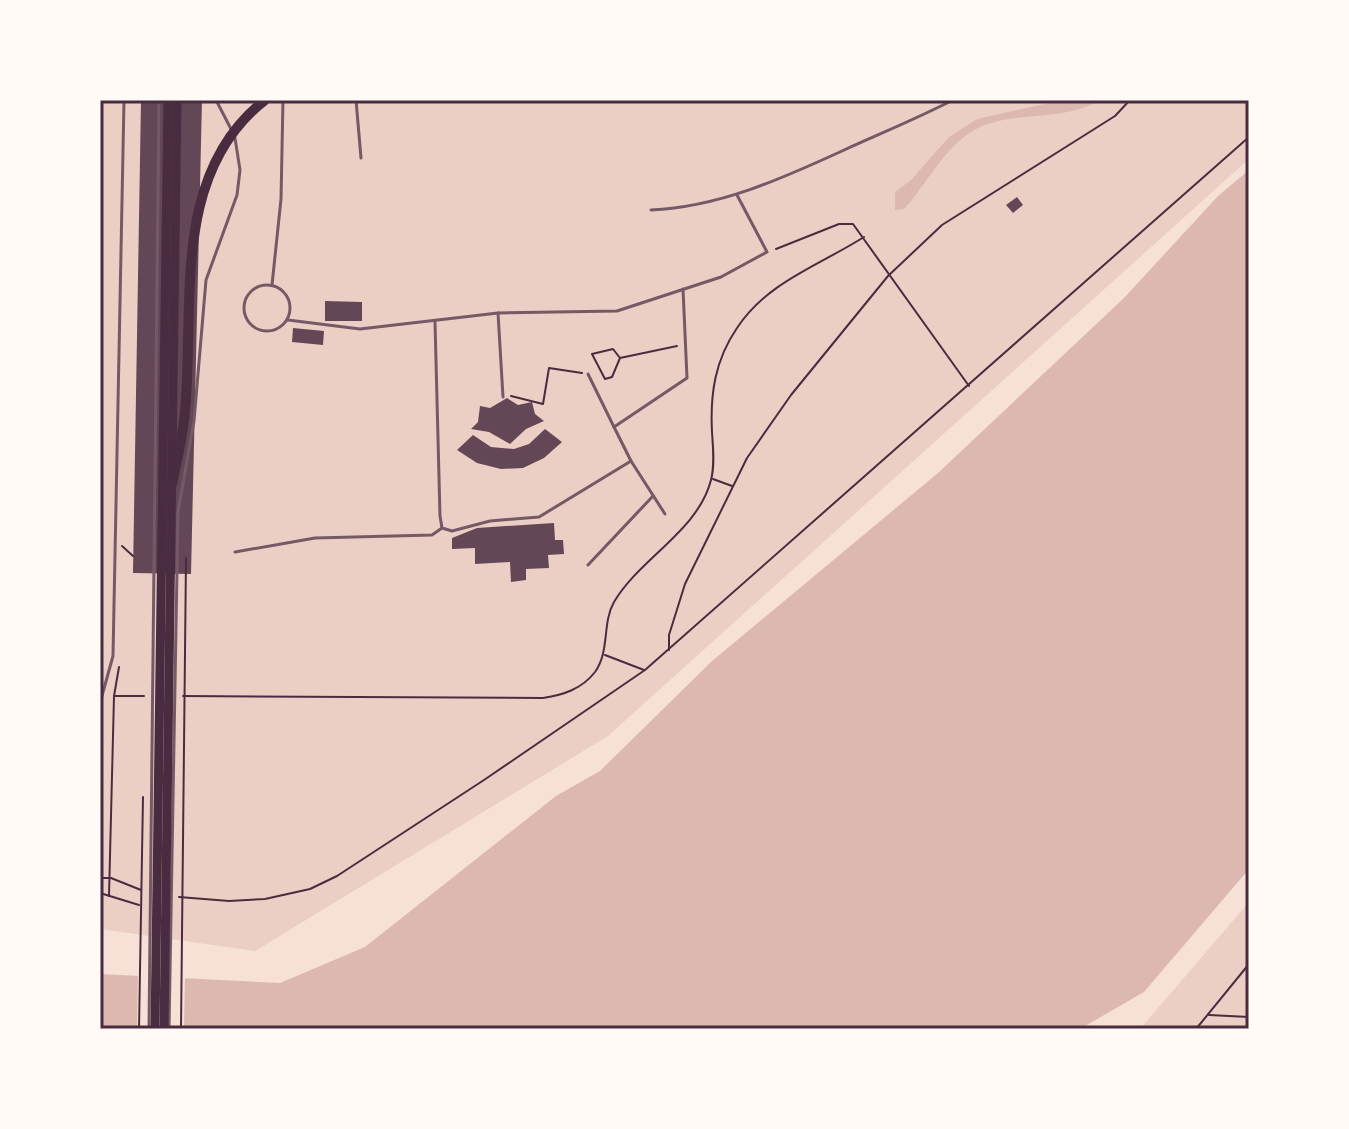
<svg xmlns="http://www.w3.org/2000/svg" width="1349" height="1129" font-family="'Titillium Web',sans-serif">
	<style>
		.green { fill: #ebcfc5 }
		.water { fill: #dcb8b0 }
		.pier { fill: #f7e1d7 }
		.building { fill: #644757 }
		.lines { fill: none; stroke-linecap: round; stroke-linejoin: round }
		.path { stroke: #4a2c40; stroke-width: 2 }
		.service { stroke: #755966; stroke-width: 3 }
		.secondary { stroke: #4a2c40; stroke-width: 9 }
		.trunk { stroke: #4a2c40; stroke-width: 10 }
		.neatline { fill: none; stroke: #4a2c40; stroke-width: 3 }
	</style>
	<rect width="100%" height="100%" fill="#f7e1d7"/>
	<g class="green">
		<polygon points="100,100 1249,100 1249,159 608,736 255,951 100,929"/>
		<polygon points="1249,902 1249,1029 1140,1029"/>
	</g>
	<g class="water">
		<path d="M1062,100h38c-29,19 -76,13 -109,23 -42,12 -60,57 -87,86l-9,1v-18l16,-12 38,-43 28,-18z"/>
		<polygon points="1249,170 1249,869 1144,992 1080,1029 100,1029 100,974 280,983 365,947 556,796 600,771 712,661 938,473 1124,298 1218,196"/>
	</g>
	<polygon class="pier" points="138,973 185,975 184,1029 137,1029"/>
	<g class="building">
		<polygon points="141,100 202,100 191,574 133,573"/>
		<polygon points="1017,197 1023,205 1013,213 1006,205"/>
		<polygon points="325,301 362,302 362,321 325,321"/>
		<polygon points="293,328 324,331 323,345 292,342"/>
		<polygon points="507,398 518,405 532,402 535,414 544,421 526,429 510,444 489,432 471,429 478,422 480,406 490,408"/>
		<polygon points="545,429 562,442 544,458 523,468 501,469 477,463 457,450 473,435 491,447 514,449 529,444"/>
		<polygon points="554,523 555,540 563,540 564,554 548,555 549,568 526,569 526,580 511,582 510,562 475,564 475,548 452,549 452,538 477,528"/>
	</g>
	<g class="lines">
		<g class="path">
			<polyline points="776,249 839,224 853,224 969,386"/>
			<polyline points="620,358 612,377 605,379 592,354 613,349 620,358 677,346"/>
			<polyline points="511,396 543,404 549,368 582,373"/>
			<polyline points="713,479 732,486"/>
			<polyline points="122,546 133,556"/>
			<polyline points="669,650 669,635 685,584 747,458 791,395 888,276 942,225 1115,116 1130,100"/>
			<polyline points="605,655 644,670"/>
			<polyline points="114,696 144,696"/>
			<path d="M183,696l360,2c20,-3 39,-9 52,-26 15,-21 7,-49 19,-70 26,-44 84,-71 97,-122 4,-15 2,-33 1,-48 -2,-38 3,-72 25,-104 30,-46 83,-63 127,-91"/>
			<polyline points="100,878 111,878 141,890"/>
			<polyline points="100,893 139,905"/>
			<polyline points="109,896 114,696 119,667"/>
			<polyline points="179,897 229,901 265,899 310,889 337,876 484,780 645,670 1249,137"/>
			<polyline points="1209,1015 1249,1017"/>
			<polyline points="139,1029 143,797"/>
			<polyline points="181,1029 186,558"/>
			<polyline points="1196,1029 1249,964"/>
		</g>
		<g class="service">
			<polyline points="216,100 232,131"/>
			<polyline points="356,100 361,158"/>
			<path d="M651,210c68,-3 130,-31 191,-59 37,-17 74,-32 111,-51"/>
			<polyline points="272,285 281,199 283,100"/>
			<circle cx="267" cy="308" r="23"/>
			<polyline points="498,313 503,397"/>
			<polyline points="288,320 360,329 498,313 617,311 721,277 767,252 737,195"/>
			<polyline points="435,322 440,516 442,528 452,531 490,521 539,517 631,461 614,427 687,378 683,289"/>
			<polyline points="588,374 614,427"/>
			<polyline points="631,461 665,514"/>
			<polyline points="235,552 315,538 432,535 442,528"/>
			<polyline points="588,565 653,496"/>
			<polyline points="100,703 113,656 124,100"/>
			<polyline points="149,1029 159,100"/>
			<polyline points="169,1029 178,512 194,421 206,280 237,195 240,170 235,138"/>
		</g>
		<g class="secondary">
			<polyline points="155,1029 168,100"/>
			<polyline points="164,1029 177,100"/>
		</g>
		<path class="trunk" d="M172,484c5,-24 11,-48 13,-73 10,-106 -15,-237 80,-311"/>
	</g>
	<rect width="1349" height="1129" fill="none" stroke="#fffaf5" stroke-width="204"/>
	<rect x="102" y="102" width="1145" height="925" class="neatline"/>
</svg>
